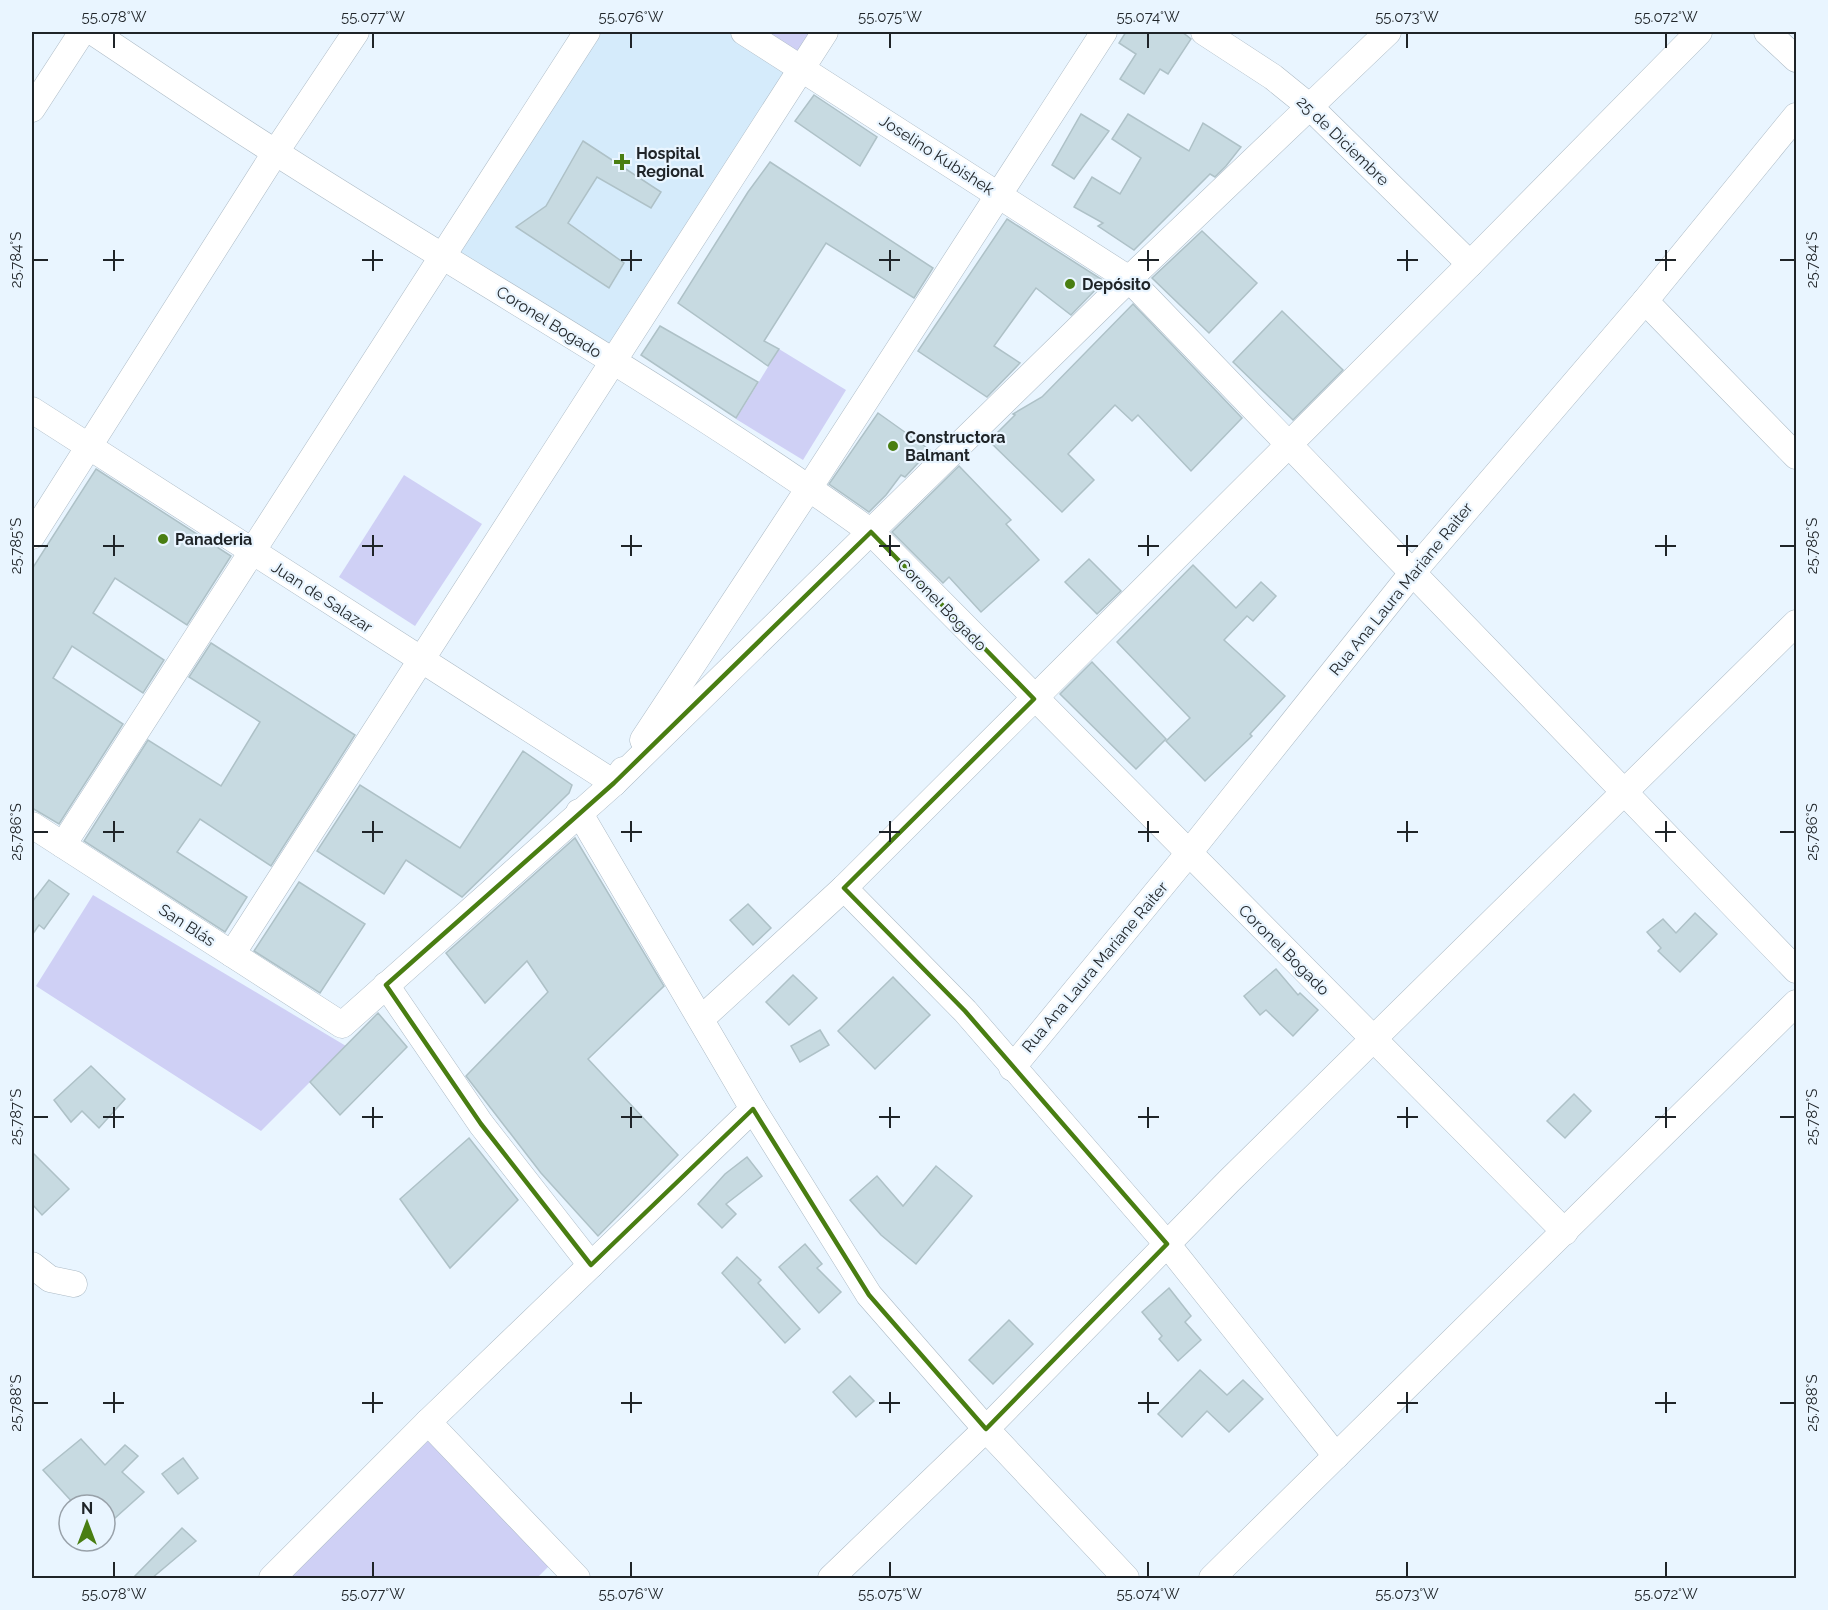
<svg xmlns="http://www.w3.org/2000/svg" width="1828" height="1610" font-family="Raleway,sans-serif">
	<style>
		.built { fill: #d5ebfb }
		.green { fill: #cfd0f5 }
		.building { fill: #c7dae1; stroke: #aec1c7; stroke-width: 1.5 }
		.lines { fill: none; stroke-linecap: round; stroke-linejoin: round }
		.minor-casing { stroke: #adbbc6; stroke-width: 27 }
		.minor { stroke: #fff; stroke-width: 26 }
		.marked { fill: none; stroke: #497e12; stroke-width: 4.5; stroke-linejoin: round }
		.ticks { fill: none; stroke: #1f2428; stroke-width: 2 }
		.poi-dot { fill: #497e12; stroke: #e9f5ff; stroke-width: 2 }
		.labels { text-anchor: middle; dominant-baseline: central; stroke-width: 4.5; stroke-linejoin: round; paint-order: stroke }
		.street-label { font-size: 16px; fill: #1f2428; stroke: #e9f5ff }
		.poi-label { font-size: 16px; font-weight: bold; fill: #1f2428; stroke: #e9f5ff; text-anchor: start }
		.neatline { fill: none; stroke: #1f2428; stroke-width: 2 }
		.ticks-label { font-size: 15px; text-anchor: middle; fill: #1f2428 }
	</style>
	<rect width="100%" height="100%" fill="#e9f5ff"/>
	<polygon class="built" points="587,32 744,32 801,68 611,361 443,255"/>
	<g class="green">
		<polygon points="744,32 825,32 801,68"/>
		<polygon points="779,349 846,390 803,460 736,419"/>
		<polygon points="404,475 482,524 415,626 339,577"/>
		<polygon points="93,895 346,1046 261,1131 36,986"/>
		<polygon points="428,1441 550,1565 537,1578 288,1578 286,1576"/>
	</g>
	<g class="building">
		<polygon points="1126,32 1182,32 1191,39 1168,74 1160,69 1144,94 1120,79 1136,54 1119,43"/>
		<polygon points="814,95 877,137 860,166 795,121"/>
		<polygon points="1081,114 1109,131 1074,179 1052,165"/>
		<polygon points="1128,114 1189,151 1203,123 1241,147 1226,166 1215,177 1210,174 1134,250 1098,226 1103,223 1074,207 1092,177 1120,194 1141,158 1112,139"/>
		<polygon points="583,141 661,192 651,208 597,177 568,223 624,263 609,288 516,227 546,206"/>
		<polygon points="770,162 933,268 914,298 826,243 764,341 779,349 768,366 678,303 748,192"/>
		<polygon points="1007,219 1104,281 1071,315 1036,288 994,346 1020,363 987,397 918,351"/>
		<polygon points="1202,231 1257,283 1209,333 1152,278"/>
		<polygon points="1133,304 1242,418 1191,471 1138,415 1132,421 1115,405 1068,454 1094,480 1062,512 989,441 1015,415 1013,414 1042,397"/>
		<polygon points="1282,311 1343,370 1293,420 1233,362"/>
		<polygon points="660,326 758,382 736,418 641,355"/>
		<polygon points="878,413 930,450 905,477 901,475 886,495 869,512 829,484"/>
		<polygon points="959,466 1011,520 1006,524 1039,560 981,612 949,577 943,583 892,532"/>
		<polygon points="96,469 231,556 187,625 115,578 93,613 164,660 143,693 72,646 53,678 123,724 59,824 32,808 32,569"/>
		<polygon points="1089,559 1121,591 1097,614 1065,582"/>
		<polygon points="1193,565 1236,608 1261,582 1276,596 1253,621 1247,616 1224,640 1285,696 1250,734 1252,736 1205,781 1166,741 1190,718 1117,642"/>
		<polygon points="211,643 355,735 271,866 200,819 177,852 247,897 225,932 84,841 148,740 221,786 260,722 189,677"/>
		<polygon points="1092,662 1166,739 1136,769 1060,694"/>
		<polygon points="523,751 572,785 569,793 462,897 406,860 384,894 317,851 360,785 460,848"/>
		<polygon points="575,838 664,986 588,1059 678,1155 598,1236 541,1173 466,1076 548,992 527,961 485,1003 446,953"/>
		<polygon points="49,880 69,894 44,929 39,925 32,935 32,902"/>
		<polygon points="299,882 365,924 320,993 254,951"/>
		<polygon points="748,904 771,928 753,945 730,920"/>
		<polygon points="1695,913 1717,934 1680,972 1658,951 1661,948 1647,932 1663,919 1676,933"/>
		<polygon points="1276,969 1298,995 1300,993 1318,1010 1293,1036 1266,1010 1260,1015 1244,996"/>
		<polygon points="793,975 817,998 789,1025 766,1002"/>
		<polygon points="893,977 930,1015 875,1069 838,1031"/>
		<polygon points="378,1013 407,1047 340,1115 310,1082"/>
		<polygon points="820,1030 829,1045 800,1062 791,1046"/>
		<polygon points="91,1066 125,1099 99,1128 82,1111 71,1122 54,1100"/>
		<polygon points="1574,1094 1591,1111 1565,1138 1547,1121"/>
		<polygon points="469,1138 518,1200 450,1268 400,1199"/>
		<polygon points="32,1152 69,1189 42,1215 32,1204"/>
		<polygon points="747,1157 762,1176 726,1204 736,1214 722,1228 698,1204 725,1174"/>
		<polygon points="936,1166 972,1196 916,1264 881,1235 850,1200 877,1176 903,1206"/>
		<polygon points="805,1244 822,1264 817,1268 841,1292 819,1313 779,1267"/>
		<polygon points="737,1257 761,1280 758,1283 800,1329 785,1343 722,1273"/>
		<polygon points="1169,1288 1191,1316 1185,1322 1201,1340 1178,1361 1159,1339 1162,1336 1142,1312"/>
		<polygon points="1009,1320 1033,1344 993,1384 969,1360"/>
		<polygon points="1200,1370 1227,1395 1243,1380 1263,1399 1229,1432 1207,1411 1182,1437 1158,1414"/>
		<polygon points="850,1376 874,1401 856,1417 833,1392"/>
		<polygon points="81,1439 105,1465 125,1445 138,1456 122,1472 144,1492 105,1527 105,1505 75,1505 43,1470"/>
		<polygon points="183,1458 198,1478 178,1494 162,1474"/>
		<polygon points="182,1528 196,1541 152,1578 133,1578"/>
	</g>
	<g class="lines">
		<g class="minor-casing">
			<g id="minor">
				<path d="M93,32c60,40 120,81 182,120 198,127 405,242 596,380l694,700"/>
				<polyline points="744,32 1129,279 1796,970"/>
				<polyline points="1204,32 1273,77 1310,107 1470,264"/>
				<polyline points="1767,32 1796,59"/>
				<polyline points="32,109 82,32"/>
				<polyline points="1645,301 1796,456"/>
				<polyline points="32,410 614,783 623,770"/>
				<polyline points="32,536 275,153 356,32"/>
				<polyline points="643,740 809,488 1104,32"/>
				<polyline points="579,812 753,1109 869,1295 986,1429 1126,1578"/>
				<polyline points="32,825 342,1025 614,783 1129,279 1388,32"/>
				<polyline points="63,845 587,32"/>
				<polyline points="844,888 965,1011 1167,1244 1336,1456"/>
				<polyline points="232,954 825,32"/>
				<polyline points="386,985 481,1124 591,1265"/>
				<polyline points="701,1019 844,888 1470,264 1699,32"/>
				<polyline points="1012,1068 1188,854 1413,572 1645,301 1796,116"/>
				<polyline points="32,1265 50,1279 74,1284"/>
				<polyline points="428,1422 577,1578"/>
				<polyline points="272,1578 428,1422 753,1109"/>
				<polyline points="831,1578 986,1429 1229,1181 1796,623"/>
				<polyline points="1212,1578 1796,1003"/>
			</g>
		</g>
		<use href="#minor" class="minor"/>
	</g>
	<path class="marked" d="M871,532l163,167 -190,189 121,123 202,233 -181,185 -117,-134 -116,-186 -162,156 -110,-141 -95,-139 228,-202z"/>
	<path class="ticks" d="M114,33v15M373,33v15M631,33v15M890,33v15M1148,33v15M1407,33v15M1666,33v15M114,250v21M373,250v21M631,250v21M890,250v21M1148,250v21M1407,250v21M1666,250v21M33,260h15M103,260h21M362,260h21M621,260h21M879,260h21M1138,260h21M1397,260h21M1655,260h21M1780,260h15M114,535v21M373,535v21M631,535v21M890,535v21M1148,535v21M1407,535v21M1666,535v21M33,546h15M103,546h21M362,546h21M621,546h21M879,546h21M1138,546h21M1397,546h21M1655,546h21M1780,546h15M114,821v21M373,821v21M631,821v21M890,821v21M1148,821v21M1407,821v21M1666,821v21M33,832h15M103,832h21M362,832h21M621,832h21M879,832h21M1138,832h21M1397,832h21M1655,832h21M1780,832h15M114,1107v21M373,1107v21M631,1107v21M890,1107v21M1148,1107v21M1407,1107v21M1666,1107v21M33,1117h15M103,1117h21M362,1117h21M621,1117h21M879,1117h21M1138,1117h21M1397,1117h21M1655,1117h21M1780,1117h15M114,1392v21M373,1392v21M631,1392v21M890,1392v21M1148,1392v21M1407,1392v21M1666,1392v21M33,1403h15M103,1403h21M362,1403h21M621,1403h21M879,1403h21M1138,1403h21M1397,1403h21M1655,1403h21M1780,1403h15M114,1562v15M373,1562v15M631,1562v15M890,1562v15M1148,1562v15M1407,1562v15M1666,1562v15"/>
	<g class="poi-dot">
		<path d="M619 153h6v6h6v6h-6v6h-6v-6h-6v-6h6z"/>
		<circle cx="1070" cy="284" r="6"/>
		<circle cx="893" cy="446" r="6"/>
		<circle cx="163" cy="539" r="6"/>
	</g>
	<g class="labels">
		<g class="street-label">
			<text transform="translate(1343 141) rotate(44)">25 de Diciembre</text>
			<text transform="translate(937 155) rotate(33)">Joselino Kubishek</text>
			<text transform="translate(549 322) rotate(32)">Coronel Bogado</text>
			<text transform="translate(1401 589) rotate(-51)">Rua Ana Laura Mariane Raiter</text>
			<text transform="translate(322 597) rotate(33)">Juan de Salazar</text>
			<text transform="translate(942 605) rotate(46)">Coronel Bogado</text>
			<text transform="translate(187 925) rotate(33)">San Blás</text>
			<text transform="translate(1284 950) rotate(45)">Coronel Bogado</text>
			<text transform="translate(1095 967) rotate(-50)">Rua Ana Laura Mariane Raiter</text>
		</g>
		<g class="poi-label">
			<text x="636" y="153">Hospital<tspan x="636" dy="18">Regional</tspan></text>
			<text x="1082" y="284">Depósito</text>
			<text x="905" y="437">Constructora<tspan x="905" dy="18">Balmant</tspan></text>
			<text x="175" y="539">Panaderia</text>
		</g>
	</g>
	<rect width="1828" height="1610" fill="none" stroke="#e9f5ff" stroke-width="66"/>
	<g transform="translate(87 1523)"><circle r="28" fill="#e9f5ff" stroke="#98a1a9" stroke-width="1.5"/>
	<path d="M0-4.5L10 22L0 15L-10 22Z" fill="#497e12"/>
	<text y="-9" font-size="16" font-weight="bold" text-anchor="middle" fill="#1f2428">N</text>
	</g>
	<rect x="33" y="33" width="1762" height="1544" class="neatline"/>
	<g class="ticks-label">
		<text x="114" y="22">55.078°W</text>
		<text x="373" y="22">55.077°W</text>
		<text x="631" y="22">55.076°W</text>
		<text x="890" y="22">55.075°W</text>
		<text x="1148" y="22">55.074°W</text>
		<text x="1407" y="22">55.073°W</text>
		<text x="1666" y="22">55.072°W</text>
		<text transform="translate(16 260) rotate(-90)" y="5">25.784°S</text>
		<text transform="translate(1812 260) rotate(-90)" y="5">25.784°S</text>
		<text transform="translate(16 546) rotate(-90)" y="5">25.785°S</text>
		<text transform="translate(1812 546) rotate(-90)" y="5">25.785°S</text>
		<text transform="translate(16 832) rotate(-90)" y="5">25.786°S</text>
		<text transform="translate(1812 832) rotate(-90)" y="5">25.786°S</text>
		<text transform="translate(16 1117) rotate(-90)" y="5">25.787°S</text>
		<text transform="translate(1812 1117) rotate(-90)" y="5">25.787°S</text>
		<text transform="translate(16 1403) rotate(-90)" y="5">25.788°S</text>
		<text transform="translate(1812 1403) rotate(-90)" y="5">25.788°S</text>
		<text x="114" y="1599">55.078°W</text>
		<text x="373" y="1599">55.077°W</text>
		<text x="631" y="1599">55.076°W</text>
		<text x="890" y="1599">55.075°W</text>
		<text x="1148" y="1599">55.074°W</text>
		<text x="1407" y="1599">55.073°W</text>
		<text x="1666" y="1599">55.072°W</text>
	</g>
</svg>
